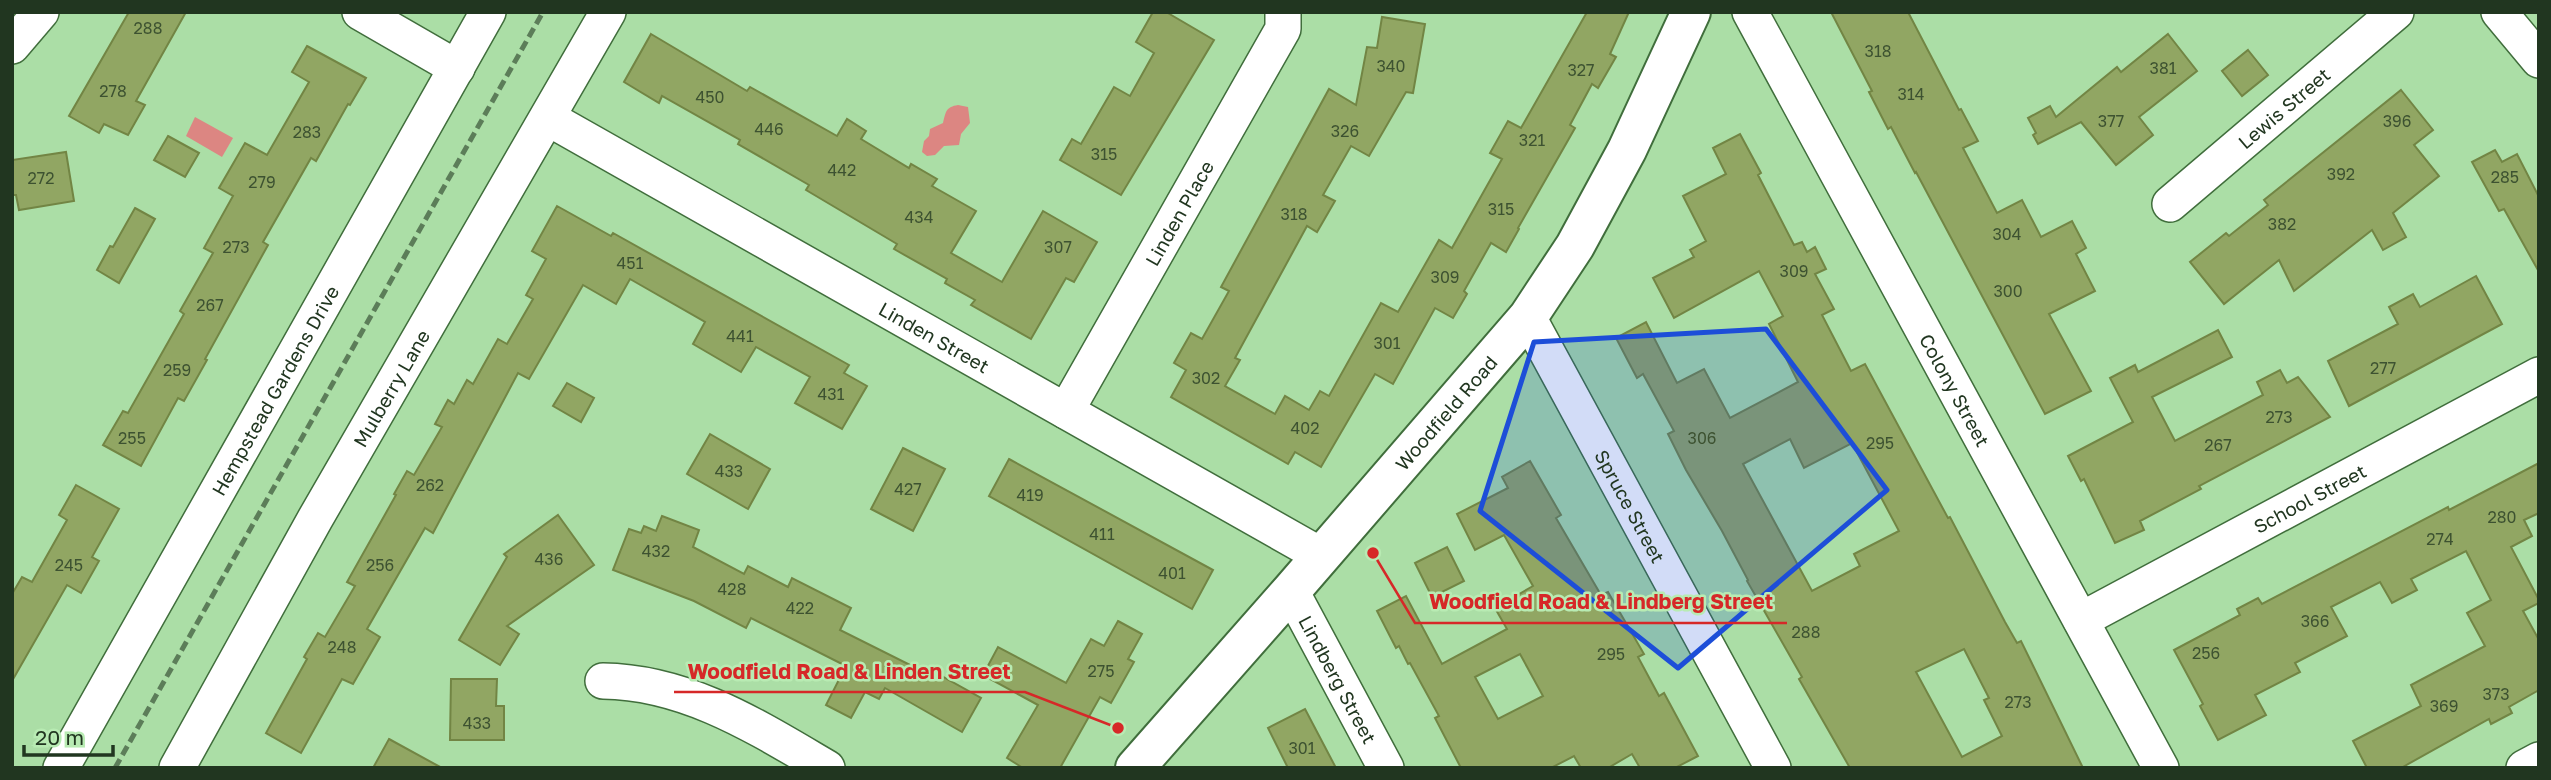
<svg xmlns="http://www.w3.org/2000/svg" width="2551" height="780" font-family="'Golos Text',sans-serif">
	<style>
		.water { fill: #dc8682 }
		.building { fill: #91a663; stroke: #728544; stroke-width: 2; fill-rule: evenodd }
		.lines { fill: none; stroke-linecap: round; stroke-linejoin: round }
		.street-casing { stroke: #406e3c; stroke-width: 38 }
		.secondary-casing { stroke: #406e3c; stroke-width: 42 }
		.street { stroke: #fff; stroke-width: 35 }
		.secondary { stroke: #fff; stroke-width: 38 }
		.rail { stroke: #5c7d59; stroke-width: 5; stroke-dasharray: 10 5; stroke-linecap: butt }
		.marked { fill: #1d4ed8; fill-opacity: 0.2; stroke: #1d4ed8; stroke-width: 5; stroke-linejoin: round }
		.labels { text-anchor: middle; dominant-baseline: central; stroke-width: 5; stroke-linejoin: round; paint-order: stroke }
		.number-label { font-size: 16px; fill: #3d5231 }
		.street-label { font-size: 19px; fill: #213620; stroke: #b8ebb3 }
		.leader { fill: none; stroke: #d62828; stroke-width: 2.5 }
		.callout-dot { fill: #d62828; stroke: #b8ebb3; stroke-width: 2.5 }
		.callout-label { font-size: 21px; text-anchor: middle; font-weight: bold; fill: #d62828; stroke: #b8ebb3; stroke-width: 5; stroke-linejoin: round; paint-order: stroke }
	</style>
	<rect width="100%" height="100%" fill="#abdea6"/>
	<g class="water">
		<path d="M958,105l10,2 2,16 -9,11 -2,11 -15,1 -9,9 -8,1 -5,-4 2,-11 5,-5 1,-7 13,-6c3,-12 3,-16 15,-18z"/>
		<polygon points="195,117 233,138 222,157 186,136"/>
	</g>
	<g class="building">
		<polygon points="129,12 186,12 136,101 145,105 128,135 104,124 99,133 69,116"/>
		<polygon points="1153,12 1166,12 1214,40 1121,195 1060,160 1072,139 1081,144 1114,87 1130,96 1154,53 1136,42"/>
		<polygon points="1587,12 1629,12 1610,54 1616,57 1598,88 1592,84 1570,125 1575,128 1518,228 1519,229 1506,252 1491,243 1464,291 1467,294 1453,318 1435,308 1393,384 1375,374 1321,467 1295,452 1288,464 1171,397 1186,370 1174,363 1191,333 1202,339 1229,291 1221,287 1329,89 1356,105 1367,47 1377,48 1382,17 1425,24 1413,93 1406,92 1369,156 1351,146 1323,195 1335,201 1317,232 1307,226 1235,358 1240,360 1225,386 1275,414 1285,396 1309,410 1320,391 1329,396 1381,303 1398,312 1439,240 1452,248 1502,159 1490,153 1508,121 1521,128"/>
		<polygon points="1831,12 1908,12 1959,110 1961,109 1978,141 1963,148 1997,213 2022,200 2041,237 2072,221 2086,248 2076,254 2095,291 2049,314 2091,391 2045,414 1916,172 1915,173 1891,127 1888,129 1869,92 1872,91"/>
		<polygon points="651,34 747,91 750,87 837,136 847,119 866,131 861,139 909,168 911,164 937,179 932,186 976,211 951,253 1002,282 1043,211 1097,242 1074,282 1066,278 1031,339 971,305 975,300 945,283 947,279 894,249 897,244 806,190 809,185 738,144 740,140 662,96 659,103 624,82"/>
		<polygon points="2168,34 2197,71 2139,117 2153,135 2116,165 2081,122 2038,144 2033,135 2036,133 2028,118 2050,106 2056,117 2117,67 2121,72"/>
		<polygon points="307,46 366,78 350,105 348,104 316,161 311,158 263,242 268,245 205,359 207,360 184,401 178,398 141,466 103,445 123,411 128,413 184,314 180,311 213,253 204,248 233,196 219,188 245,143 267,155 309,82 292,72"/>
		<polygon points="2248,50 2268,75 2242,96 2222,71"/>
		<polygon points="2401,90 2433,130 2414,145 2439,176 2393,213 2406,237 2383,250 2372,230 2294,291 2279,260 2224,304 2190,262 2226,233 2229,236 2268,205 2264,200"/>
		<path d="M1740,134l21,39 -3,2 36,70 8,-3 5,10 8,-5 11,22 -11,5 19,35 -12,6 29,56 14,-7 83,154 2,-1 55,105 12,21 4,-2 62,127h-233l-51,-89 3,-2 -55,-96 1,-1 -26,-49 -36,-61 -18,-36 6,-3 -31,-57 -6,4 -21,-40 30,-16 31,61 27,-14 26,49 68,-36 -29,-58 14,-8 -24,-45 -85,47 -21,-40 41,-21 -4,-7 16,-9 -23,-45 43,-22 -13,-26zM1790,439l14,29 48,-25 47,88 -45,23 6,12 -48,25 -69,-127zM1964,649l25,49 -5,2 18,36 -40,21 -46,-85z"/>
		<polygon points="168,136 199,153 185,177 154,160"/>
		<polygon points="2495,150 2502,162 2517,154 2539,197 2539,272 2504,209 2499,211 2472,162"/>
		<polygon points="66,152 74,201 19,210 16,195 12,195 12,160"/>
		<polygon points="557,206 611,236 613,233 849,365 844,373 867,386 842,429 795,403 810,377 756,347 741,372 693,344 705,322 630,279 616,304 583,285 529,379 518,373 433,533 425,528 367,629 380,637 353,684 342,679 301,753 266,733 307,659 304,657 318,633 325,637 355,586 347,582 396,495 394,494 407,471 414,475 442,427 435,424 448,400 454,404 467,380 473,384 498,339 507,344 533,299 526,295 546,259 532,251"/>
		<polygon points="135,208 155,219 119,283 97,270 110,246 113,247"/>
		<polygon points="2476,276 2502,324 2349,406 2328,361 2398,324 2389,307 2413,294 2420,307"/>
		<polygon points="2218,330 2232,357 2152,397 2175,441 2263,395 2257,382 2280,370 2287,383 2298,377 2330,417 2199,486 2201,489 2140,521 2144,530 2115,543 2084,479 2081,481 2068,456 2133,422 2110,378 2135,365 2138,372"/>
		<polygon points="567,383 594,398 581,422 553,406"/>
		<polygon points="710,434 770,469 748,509 687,474"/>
		<polygon points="903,448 945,469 913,531 871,509"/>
		<polygon points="1009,459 1213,570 1192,609 989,496"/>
		<path d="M1530,461l31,54 -5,3 45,77 7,-3 36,62 -6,3 21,39 5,-3 34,63 -23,12h-35l-8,-14 -24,14h-27l-7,-12 -23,12h-90l-26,-50 4,-2 -29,-53 -2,1 -9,-18 -3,2 -19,-37 29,-15 36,68 65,-35 -12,-21 38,-22 -29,-51 -29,15 -18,-36 51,-26 -6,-11zM1520,654l23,42 -45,23 -23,-42z"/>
		<polygon points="2539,463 2539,513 2524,520 2532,536 2511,547 2539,600 2539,603 2523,611 2539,640 2539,690 2509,707 2512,713 2491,724 2489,719 2401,768 2367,768 2353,741 2421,706 2411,685 2485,646 2467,613 2491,600 2466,551 2411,579 2417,590 2392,603 2380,582 2331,607 2347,636 2295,663 2300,672 2255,695 2266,715 2218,740 2200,706 2203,704 2174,650 2240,615 2237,609 2258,598 2262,604 2448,507 2449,510"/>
		<polygon points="76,485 119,509 92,557 99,561 81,593 67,585 12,681 12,594 22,577 32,582 67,520 59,515"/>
		<polygon points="558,515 594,565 507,626 519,634 500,665 459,640 507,557 504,554"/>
		<polygon points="662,516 699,530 693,547 744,574 748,566 788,587 792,578 851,608 840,630 926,673 929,669 981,698 962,732 885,688 879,699 865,692 851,718 826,705 846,666 751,618 746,628 694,601 613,570 629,529 641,533 644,526 656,531"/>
		<polygon points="1447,547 1464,581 1432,597 1415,563"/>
		<polygon points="1118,621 1142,634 1128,659 1134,662 1111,703 1100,697 1060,768 1023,768 1007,758 1038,705 983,675 998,647 1066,683 1091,639 1104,646"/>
		<polygon points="451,679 497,679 496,706 504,706 504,740 450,740"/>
		<polygon points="1305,709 1336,768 1288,768 1268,728"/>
		<polygon points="389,739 442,768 373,768"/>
	</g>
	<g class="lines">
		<g class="street-casing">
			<g id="street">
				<polyline points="360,12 457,68"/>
				<path id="s1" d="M1750,12l411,756"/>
				<polyline points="2499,12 2539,60"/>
				<polyline points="12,46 41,12"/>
				<path id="s2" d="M548,118l774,438"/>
				<path id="s3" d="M2170,204l226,-192"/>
				<path id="s4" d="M1528,317l245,451"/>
				<path id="s5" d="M1066,411l217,-382v-17"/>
				<path id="s6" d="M1291,591l95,177"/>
				<path id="s7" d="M2081,620l458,-245"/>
				<path d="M603,681c84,1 154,46 224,87"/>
				<path id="s8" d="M61,768l427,-756"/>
				<path id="s9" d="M177,768l138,-249 293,-507"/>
				<polyline points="2524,768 2539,760"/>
			</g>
		</g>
		<g class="secondary-casing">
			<g id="secondary">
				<path id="s10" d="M1135,768l156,-177 237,-274 47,-71 52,-96 64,-138"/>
			</g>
		</g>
		<use href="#street" class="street"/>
		<use href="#secondary" class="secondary"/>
		<polyline class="rail" points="115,768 543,12"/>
	</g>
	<path class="marked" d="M1766,329l121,161 -209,178 -198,-157 54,-169z"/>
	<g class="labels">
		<g class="number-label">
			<text x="148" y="28">288</text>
			<text x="1878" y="51">318</text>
			<text x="1391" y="66">340</text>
			<text x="2163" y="68">381</text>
			<text x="1581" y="70">327</text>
			<text x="113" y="91">278</text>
			<text x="1911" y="94">314</text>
			<text x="710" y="97">450</text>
			<text x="2111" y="121">377</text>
			<text x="2397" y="121">396</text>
			<text x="769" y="129">446</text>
			<text x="1345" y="131">326</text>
			<text x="307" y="132">283</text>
			<text x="1532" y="140">321</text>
			<text x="1104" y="154">315</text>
			<text x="842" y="170">442</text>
			<text x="2341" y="174">392</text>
			<text x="2505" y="177">285</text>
			<text x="41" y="178">272</text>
			<text x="262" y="182">279</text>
			<text x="1501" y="209">315</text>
			<text x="1294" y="214">318</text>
			<text x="919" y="217">434</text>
			<text x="2282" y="224">382</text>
			<text x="2007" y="234">304</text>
			<text x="236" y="247">273</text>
			<text x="1058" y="247">307</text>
			<text x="630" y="263">451</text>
			<text x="1794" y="271">309</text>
			<text x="1445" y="277">309</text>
			<text x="2008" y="291">300</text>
			<text x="210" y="305">267</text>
			<text x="740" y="336">441</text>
			<text x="1387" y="343">301</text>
			<text x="2383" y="368">277</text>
			<text x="177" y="370">259</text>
			<text x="1206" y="378">302</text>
			<text x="831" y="394">431</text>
			<text x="2279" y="417">273</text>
			<text x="1305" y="428">402</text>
			<text x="132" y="438">255</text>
			<text x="1702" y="438">306</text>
			<text x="1880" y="443">295</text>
			<text x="2218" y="445">267</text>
			<text x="729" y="471">433</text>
			<text x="430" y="485">262</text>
			<text x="908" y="489">427</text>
			<text x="1030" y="495">419</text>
			<text x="2502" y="517">280</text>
			<text x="1102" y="534">411</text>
			<text x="2440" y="539">274</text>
			<text x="656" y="551">432</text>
			<text x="549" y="559">436</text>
			<text x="69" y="565">245</text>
			<text x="380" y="565">256</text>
			<text x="1172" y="573">401</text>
			<text x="732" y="589">428</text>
			<text x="800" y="608">422</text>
			<text x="2315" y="621">366</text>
			<text x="1806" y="632">288</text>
			<text x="342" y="647">248</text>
			<text x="2206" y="653">256</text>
			<text x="1611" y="654">295</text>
			<text x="1101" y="671">275</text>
			<text x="2496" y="694">373</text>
			<text x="2018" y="702">273</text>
			<text x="2444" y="706">369</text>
			<text x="477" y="723">433</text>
			<text x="1302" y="748">301</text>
		</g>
		<g class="street-label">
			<text stroke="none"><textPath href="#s3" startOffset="149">Lewis Street</textPath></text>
			<text stroke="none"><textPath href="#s5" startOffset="228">Linden Place</textPath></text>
			<text stroke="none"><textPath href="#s2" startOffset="444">Linden Street</textPath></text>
			<text stroke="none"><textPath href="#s9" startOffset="436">Mulberry Lane</textPath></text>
			<text stroke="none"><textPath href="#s8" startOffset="434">Hempstead Gardens Drive</textPath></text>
			<text stroke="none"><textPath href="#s1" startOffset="430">Colony Street</textPath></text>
			<text stroke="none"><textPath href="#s10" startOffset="472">Woodfield Road</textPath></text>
			<text stroke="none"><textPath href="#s7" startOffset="259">School Street</textPath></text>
			<text stroke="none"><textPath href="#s4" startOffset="215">Spruce Street</textPath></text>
			<text stroke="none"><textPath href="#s6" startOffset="100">Lindberg Street</textPath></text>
		</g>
	</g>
	<path class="leader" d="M1373 553L1415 623H1787M1118 728L1025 692H674"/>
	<g class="callout-dot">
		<circle cx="1373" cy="553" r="7"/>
		<circle cx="1118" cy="728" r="7"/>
	</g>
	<g class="callout-label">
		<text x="1601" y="609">Woodfield Road &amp; Lindberg Street</text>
		<text x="849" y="679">Woodfield Road &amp; Linden Street</text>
	</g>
	<rect width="2551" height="780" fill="none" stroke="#213620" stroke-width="28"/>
	<path d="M24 745v10h89v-10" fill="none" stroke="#213620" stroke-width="3.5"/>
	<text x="35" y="745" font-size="21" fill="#213620" stroke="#b8ebb3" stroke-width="5" paint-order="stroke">20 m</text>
</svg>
